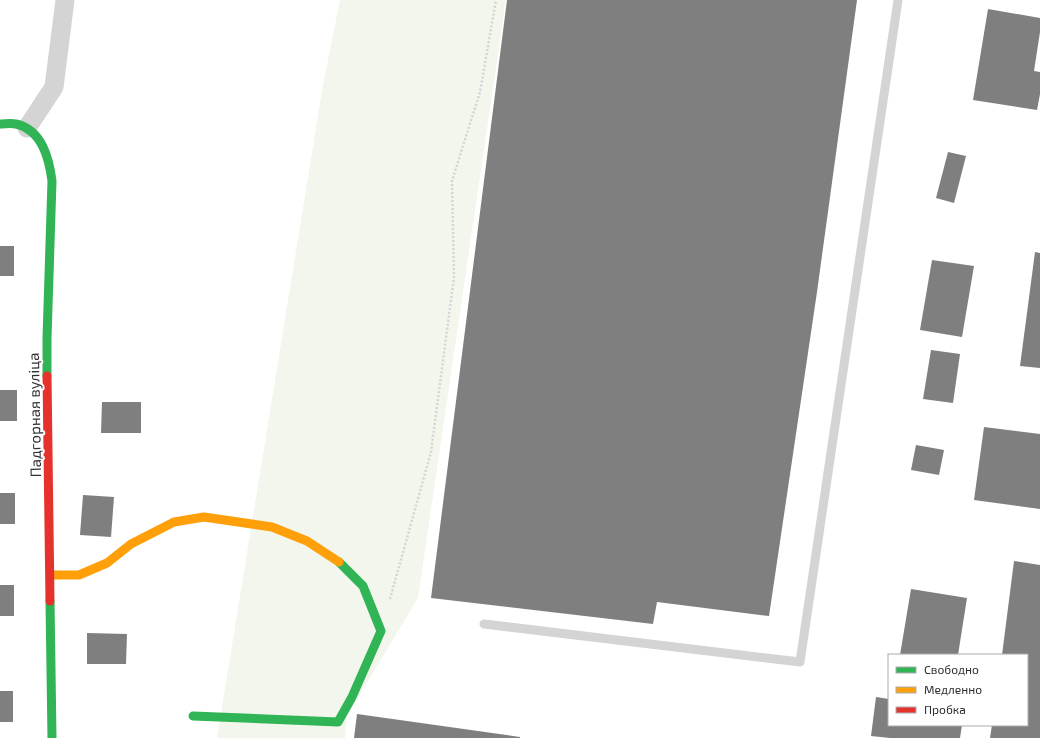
<svg xmlns="http://www.w3.org/2000/svg" width="1040" height="738" font-family="'Exo 2',sans-serif">
	<style>
		.green { fill: #f2f6ec }
		.building { fill: #7f7f7f }
		.lines { fill: none; stroke-linecap: round; stroke-linejoin: round }
		.path { stroke: #d4d4d4; stroke-width: 2.5; stroke-dasharray: 2 2; stroke-linecap: butt }
		.lane { stroke: #d4d4d4; stroke-width: 9 }
		.street { stroke: #d4d4d4; stroke-width: 19 }
		.fast { stroke: #30b455; stroke-width: 9 }
		.slow { stroke: #ff9f0a; stroke-width: 9 }
		.jam { stroke: #e5322d; stroke-width: 9 }
		.labels { text-anchor: middle; dominant-baseline: central; stroke-width: 4; stroke-linejoin: round; paint-order: stroke }
		.street-label { font-size: 15px; fill: #303030; stroke: #fff }
	</style>
	<rect width="100%" height="100%" fill="#fff"/>
	<polygon class="green" points="340,0 506,0 418,598 347,716 345,738 217,738 323,85"/>
	<g class="building">
		<polygon points="507,0 857,0 817,292 769,616 657,602 653,624 431,598"/>
		<polygon points="988,9 1040,18 1040,32 1034,71 1040,72 1040,94 1037,110 973,100"/>
		<polygon points="948,152 966,156 954,203 936,198"/>
		<rect x="0" y="246" width="14" height="30"/>
		<polygon points="1035,252 1040,253 1040,368 1020,366"/>
		<polygon points="932,260 974,266 962,337 920,330"/>
		<polygon points="931,350 960,354 953,403 923,399"/>
		<rect x="0" y="390" width="17" height="31"/>
		<polygon points="102,402 141,402 141,433 101,433"/>
		<polygon points="984,427 1040,434 1040,509 974,500"/>
		<polygon points="916,445 944,450 939,475 911,470"/>
		<rect x="0" y="493" width="15" height="31"/>
		<polygon points="83,495 114,497 111,537 80,535"/>
		<polygon points="1014,561 1040,565 1040,738 990,738 992,725 1027,725 1027,655 1002,655"/>
		<rect x="0" y="585" width="14" height="31"/>
		<polygon points="911,589 967,598 958,655 900,655"/>
		<polygon points="87,633 127,634 126,664 87,664"/>
		<rect x="0" y="691" width="13" height="31"/>
		<polygon points="876,697 889,699 889,725 962,725 960,738 890,738 871,736"/>
		<polygon points="357,714 520,737 520,738 354,738"/>
	</g>
	<g class="lines">
		<polyline class="path" points="390,599 431,452 454,277 452,181 480,92 496,0"/>
		<polyline class="lane" points="484,624 800,662 898,0"/>
		<polyline class="street" points="27,128 54,87 65,0"/>
		<g class="fast">
			<path d="M0,124c5,0 11,-1 16,0 26,6 33,34 36,57l-5,157v38"/>
			<polyline points="50,601 52,738"/>
			<polyline points="193,716 338,722 352,697 381,631 363,586 339,562"/>
		</g>
		<polyline class="slow" points="51,575 79,575 107,563 131,544 174,522 204,517 272,527 307,541 339,562"/>
		<polyline class="jam" points="47,376 50,601"/>
	</g>
	<g class="labels">
		<g class="street-label">
			<text transform="translate(34 415) rotate(-91)">Падгорная вуліца</text>
		</g>
	</g>
	<rect x="888" y="654" width="140" height="72" fill="#ffffff" stroke="#acacac"/>
	<rect x="896" y="667" width="20" height="6" fill="#30b455" stroke="#acacac"/>
	<text x="924" y="674" font-size="12" fill="#303030">Свободно</text>
	<rect x="896" y="687" width="20" height="6" fill="#ff9f0a" stroke="#acacac"/>
	<text x="924" y="694" font-size="12" fill="#303030">Медленно</text>
	<rect x="896" y="707" width="20" height="6" fill="#e5322d" stroke="#acacac"/>
	<text x="924" y="714" font-size="12" fill="#303030">Пробка</text>
</svg>
